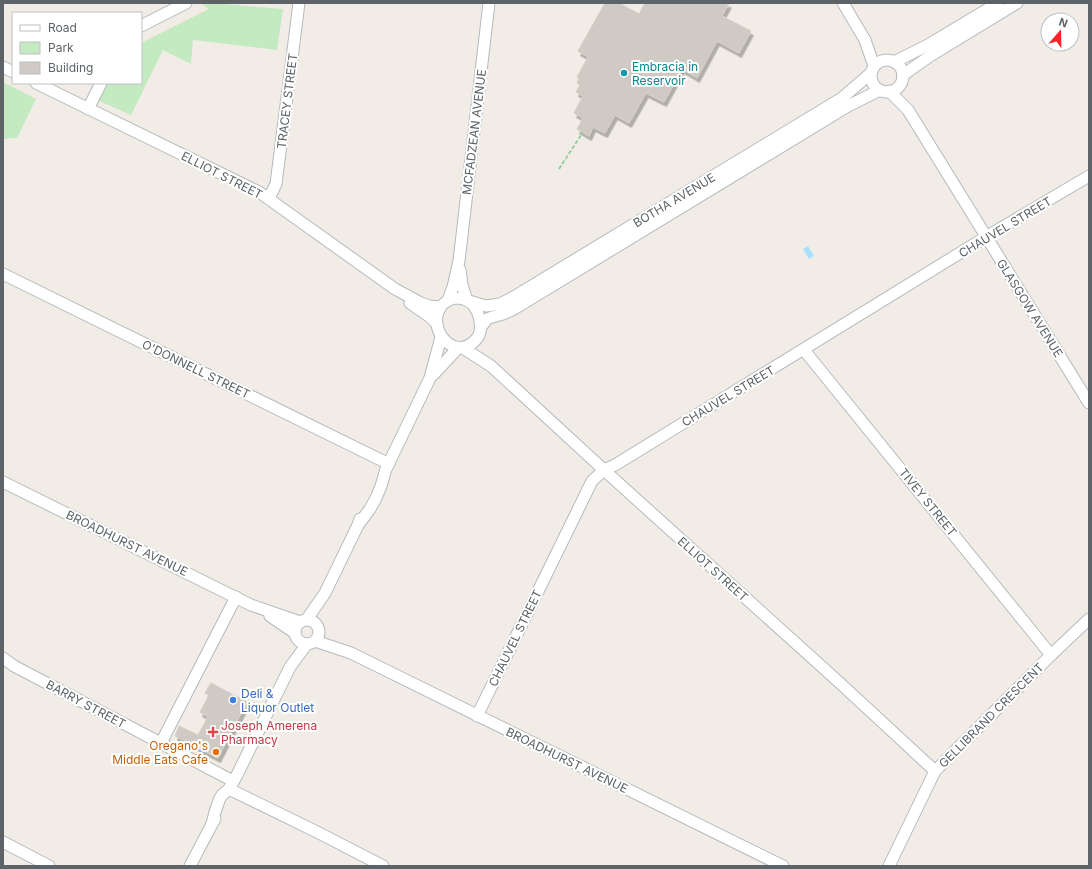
<svg xmlns="http://www.w3.org/2000/svg" width="1092" height="869" font-family="Inter,sans-serif">
	<style>
		.green { fill: #c4eac1 }
		.water { fill: #a7e1ff }
		.building { fill: #cfcac4; stroke: #d6cec3; filter: url(#shadow) }
		.lines { fill: none; stroke-linecap: round; stroke-linejoin: round }
		.minor-casing { stroke: #b6b9bd; stroke-width: 13 }
		.path { stroke: #9acea4; stroke-width: 2; stroke-dasharray: 4 2; stroke-linecap: butt }
		.minor { stroke: #fff; stroke-width: 11 }
		.culture-dot { fill: #0f9aa8; stroke: #fff; stroke-width: 1.5 }
		.shop-dot { fill: #3f7fe0; stroke: #fff; stroke-width: 1.5 }
		.health-dot { fill: #e0444e; stroke: #fff; stroke-width: 1.5 }
		.food-dot { fill: #e8710a; stroke: #fff; stroke-width: 1.5 }
		.labels { text-anchor: middle; dominant-baseline: central; stroke-width: 4; stroke-linejoin: round; paint-order: stroke }
		.culture-label { font-size: 12px; fill: #0d838f; stroke: #fff; text-anchor: start }
		.street-label { font-size: 12px; fill: #5d6367; stroke: #fff }
		.shop-label { font-size: 12px; fill: #366cbe; stroke: #fff; text-anchor: start }
		.health-label { font-size: 12px; fill: #be3a42; stroke: #fff; text-anchor: start }
		.food-label { font-size: 12px; fill: #c56008; stroke: #fff; text-anchor: end }
	</style>
	<defs>
		<filter id="shadow"><feDropShadow dx="2.5" dy="4.5" stdDeviation="0" flood-color="#0004"/></filter>
	</defs>
	<rect width="100%" height="100%" fill="#f1ede6"/>
	<g class="green">
		<polygon points="200,3 214,3 283,9 277,50 193,40 191,64 163,50 131,115 97,100 105,83 141,83 141,43 209,9"/>
		<polygon points="3,82 36,99 17,138 3,139"/>
	</g>
	<polygon class="water" points="808,246 814,256 809,259 803,249"/>
	<g class="building">
		<polygon points="605,3 619,3 639,14 645,3 729,3 722,16 751,31 739,53 717,41 697,78 682,69 664,102 646,93 629,123 615,115 605,133 593,127 589,136 577,129 583,118 574,113 583,96 576,92 580,85 577,83 579,78 577,77 588,57 578,51"/>
		<polygon points="211,683 247,702 218,758 175,736 179,726 198,735 208,717 200,712 209,695 205,693"/>
	</g>
	<g class="lines">
		<g class="minor-casing">
			<g id="minor">
				<polyline points="843,3 865,40 874,66"/>
				<polyline points="141,26 186,3"/>
				<circle cx="887" cy="76" r="16"/>
				<polyline points="894,62 928,45 998,3"/>
				<polyline points="3,67 13,72"/>
				<polyline points="903,75 930,56 1017,3"/>
				<polyline points="36,83 259,192 395,289 421,303 429,306 440,307"/>
				<polyline points="889,91 908,110 1089,403"/>
				<polyline points="88,109 101,83"/>
				<polyline points="269,198 276,184 299,3"/>
				<polyline points="460,270 462,285 467,300"/>
				<polyline points="3,274 389,464"/>
				<path d="M454,298c5,0 8,0 12,2 11,4 16,21 14,32 -1,5 -5,9 -9,12 -21,14 -43,-17 -31,-36 2,-5 9,-8 14,-10z"/>
				<polyline points="448,300 453,287 459,261 489,3"/>
				<polyline points="469,301 486,306 500,304 512,298 842,98 871,73"/>
				<polyline points="410,303 430,317 437,324"/>
				<polyline points="481,327 487,319 492,317 503,314 514,309 848,106 880,90"/>
				<polyline points="463,348 491,366 604,470 841,684 935,771"/>
				<polyline points="804,350 1051,655"/>
				<polyline points="433,375 458,348"/>
				<polyline points="3,482 251,605 300,622"/>
				<polyline points="358,525 370,509 376,498 381,486 386,469 430,378 441,337"/>
				<polyline points="270,616 295,633"/>
				<polyline points="307,619 325,593 358,525 360,519"/>
				<circle cx="307" cy="632" r="12"/>
				<polyline points="315,641 351,653 783,866"/>
				<polyline points="3,658 14,666 233,781"/>
				<polyline points="477,716 592,481 604,470 615,465 986,237 1089,176"/>
				<polyline points="161,743 236,597"/>
				<polyline points="229,789 317,832 383,866"/>
				<polyline points="212,824 215,812 220,798 222,795 229,789 237,775 290,667 307,644"/>
				<polyline points="3,842 49,866"/>
				<polyline points="190,866 212,824 215,819"/>
				<polyline points="889,866 935,771 1051,655 1089,619"/>
			</g>
		</g>
		<polyline class="path" points="559,169 583,132"/>
		<use href="#minor" class="minor"/>
	</g>
	<circle class="culture-dot" cx="624" cy="73" r="4"/>
	<circle class="shop-dot" cx="233" cy="700" r="4"/>
	<path class="health-dot" d="M211 726h4v4h4v4h-4v4h-4v-4h-4v-4h4z"/>
	<circle class="food-dot" cx="216" cy="752" r="4"/>
	<g class="labels">
		<g class="culture-label">
			<text x="632" y="66">Embracia in<tspan x="632" dy="14">Reservoir</tspan></text>
		</g>
		<g class="street-label">
			<text transform="translate(287 101) rotate(-83)">TRACEY STREET</text>
			<text transform="translate(474 132) rotate(-83)">MCFADZEAN AVENUE</text>
			<text transform="translate(222 175) rotate(27)">ELLIOT STREET</text>
			<text transform="translate(674 200) rotate(-31)">BOTHA AVENUE</text>
			<text transform="translate(1005 227) rotate(-31)">CHAUVEL STREET</text>
			<text transform="translate(1030 308) rotate(58)">GLASGOW AVENUE</text>
			<text transform="translate(196 369) rotate(26)">O'DONNELL STREET</text>
			<text transform="translate(728 396) rotate(-31)">CHAUVEL STREET</text>
			<text transform="translate(928 502) rotate(51)">TIVEY STREET</text>
			<text transform="translate(127 543) rotate(26)">BROADHURST AVENUE</text>
			<text transform="translate(713 569) rotate(42)">ELLIOT STREET</text>
			<text transform="translate(515 638) rotate(-64)">CHAUVEL STREET</text>
			<text transform="translate(86 704) rotate(28)">BARRY STREET</text>
			<text transform="translate(991 715) rotate(-45)">GELLIBRAND CRESCENT</text>
			<text transform="translate(567 760) rotate(26)">BROADHURST AVENUE</text>
		</g>
		<g class="shop-label">
			<text x="241" y="693">Deli &amp;<tspan x="241" dy="14">Liquor Outlet</tspan></text>
		</g>
		<g class="health-label">
			<text x="221" y="725">Joseph Amerena<tspan x="221" dy="14">Pharmacy</tspan></text>
		</g>
		<g class="food-label">
			<text x="208" y="745">Oregano's<tspan x="208" dy="14">Middle Eats Cafe</tspan></text>
		</g>
	</g>
	<rect width="1092" height="869" fill="none" stroke="#5d6367" stroke-width="8"/>
	<rect x="12" y="12" width="130" height="72" fill="#ffffff" stroke="#bec1c2"/>
	<rect x="20" y="25" width="20" height="6" fill="#ffffff" stroke="#bec1c2"/>
	<text x="48" y="32" font-size="12" fill="#5d6367">Road</text>
	<rect x="20" y="42" width="20" height="12" fill="#c4eac1" stroke="#bec1c2"/>
	<text x="48" y="52" font-size="12" fill="#5d6367">Park</text>
	<rect x="20" y="62" width="20" height="12" fill="#cfcac4" stroke="#bec1c2"/>
	<text x="48" y="72" font-size="12" fill="#5d6367">Building</text>
	<g transform="translate(1060 32) rotate(20)"><circle r="19" fill="#ffffff" stroke="#bec1c2"/>
	<path d="M0-3L7 15L0 10L-7 15Z" fill="#f72529"/>
	<text y="-6" font-size="11" font-weight="bold" text-anchor="middle" fill="#5d6367">N</text>
	</g>
</svg>
